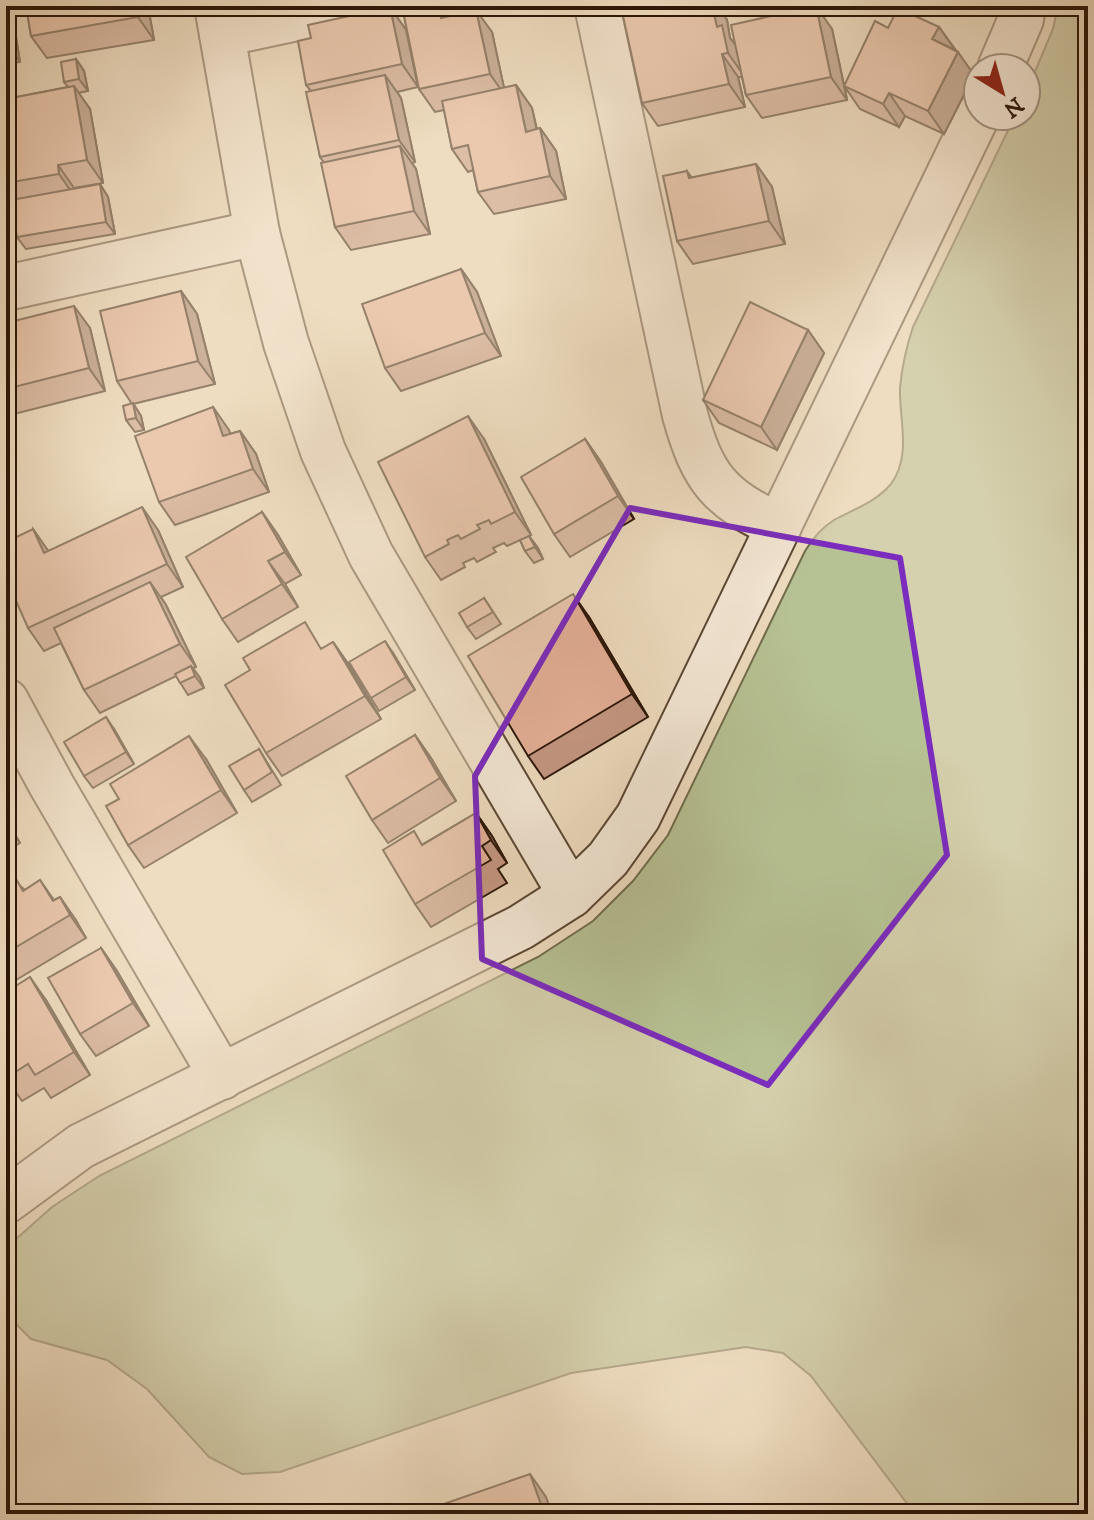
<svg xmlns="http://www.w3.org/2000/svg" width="1094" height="1520" font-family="'IM FELL DW Pica',serif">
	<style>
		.green { fill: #b7c294; stroke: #706c4d; stroke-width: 2 }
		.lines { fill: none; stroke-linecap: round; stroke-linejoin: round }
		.minor-casing { stroke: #5b4735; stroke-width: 48 }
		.path { stroke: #2a1506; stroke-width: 5; stroke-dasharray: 6 4; stroke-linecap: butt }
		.minor { stroke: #f5e9d7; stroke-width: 44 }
		.wall { fill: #c69884; stroke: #2a1506; stroke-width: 2 }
		.shaded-wall { fill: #a17c6b; stroke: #2a1506; stroke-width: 2 }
		.building { fill: #e6b199; stroke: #2a1506; stroke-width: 2 }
		.marked { fill: none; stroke: #7b2cbf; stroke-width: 6; stroke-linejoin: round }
	</style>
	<rect width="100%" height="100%" fill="#efddc1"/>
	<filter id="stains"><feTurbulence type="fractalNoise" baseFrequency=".0025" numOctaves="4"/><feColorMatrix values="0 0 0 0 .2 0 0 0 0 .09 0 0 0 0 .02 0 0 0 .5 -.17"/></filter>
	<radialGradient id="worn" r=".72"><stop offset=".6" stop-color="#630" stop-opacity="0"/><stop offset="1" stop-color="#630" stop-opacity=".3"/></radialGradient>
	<path class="green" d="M1058,6h30v1508h-173l-104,-138 -28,-23 -37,-6 -175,26 -291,99 -38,2 -33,-17 -62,-68 -40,-29 -76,-21 -25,-25v-66l46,-41 47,-31 439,-219 55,-36 40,-40 35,-46 137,-284c8,-13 16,-23 29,-31 20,-11 42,-18 57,-36 21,-29 8,-64 9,-96 2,-22 6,-40 13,-61l102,-211h11v-23l27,-64z"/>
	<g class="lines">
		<g class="minor-casing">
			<g id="minor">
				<polyline points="217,6 257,233 286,343 323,451 371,555 571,895"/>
				<path d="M597,6l88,409c18,64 34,83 94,111"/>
				<polyline points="222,34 353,6"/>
				<polyline points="1000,68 1021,19 1023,6"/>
				<polyline points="6,288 257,233"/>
				<polyline points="6,701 52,786 222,1077"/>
				<polyline points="6,1201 81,1146 521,927 571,895 608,859 638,817 978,114"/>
			</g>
		</g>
		<polyline class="path" points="830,1514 858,1505"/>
		<use href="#minor" class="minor"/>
	</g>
	<g class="wall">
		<polygon points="6,6 11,6 20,62 6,64"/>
		<polygon points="26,6 148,6 154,40 47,58 31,36"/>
		<polygon points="402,6 442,6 449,16 492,32 504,88 516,85 532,108 537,129 540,128 556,151 566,199 494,214 478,192 473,170 468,172 452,149 444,110 435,112 419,89"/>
		<polygon points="390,7 406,30 418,87 397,92 401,98 415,162 412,163 416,169 430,234 351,250 335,227 324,163 320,157 311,91 306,85 311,38"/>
		<polygon points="727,20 730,38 736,45 832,29 844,85 888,28 939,27 974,75 944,134 905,116 899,127 860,109 845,87 847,100 762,118 746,95 742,77 738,77 745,107 658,126 642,103"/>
		<polygon points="76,59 84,71 88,91 78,93 90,109 103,183 74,188 100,184 108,197 115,234 26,249 17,237 12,207 6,208 6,99 68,87 64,82"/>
		<polygon points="756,164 772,187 785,244 693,264 677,241 687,171 692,178"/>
		<polygon points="461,269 477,292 501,356 401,391 385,368"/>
		<polygon points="181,291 197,314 215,384 133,404 141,416 144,430 135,432 126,420 132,404 117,381"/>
		<polygon points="6,323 90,328 105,391 6,416"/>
		<polygon points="808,330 824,353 777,450 719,423 703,400"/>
		<polygon points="213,407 230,434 240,431 256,454 269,492 175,525 159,502"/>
		<polygon points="484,439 531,535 529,536 538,548 543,559 534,563 525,551 520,540 507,546 504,543 493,548 496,552 477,562 474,558 463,563 465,567 441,580 425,557"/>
		<polygon points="585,439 601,462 634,519 570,557 554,534"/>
		<polygon points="262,512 278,535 301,575 285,584 298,607 238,642 222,619"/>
		<polygon points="33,529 48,551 158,530 183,587 161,597 166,605 196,667 193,668 200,678 204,688 188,695 176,676 100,713 84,690 61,643 44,651 28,628"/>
		<polygon points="484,598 501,624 476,639 467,627"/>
		<polygon points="589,617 648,717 544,779 528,756"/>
		<polygon points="333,642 349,665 381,719 282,776 266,753 250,670 323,648"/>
		<polygon points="393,653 415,690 379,711 371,698"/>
		<polygon points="114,729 134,764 93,788 84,776"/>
		<polygon points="415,735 431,758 456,801 388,843 372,820"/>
		<polygon points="259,749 281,785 252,802 244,790"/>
		<polygon points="206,759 237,813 144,868 128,845"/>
		<polygon points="476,813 492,836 507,863 498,869 507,883 431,927 415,904 423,844"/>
		<polygon points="6,820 20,843 6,851"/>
		<polygon points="6,874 25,890 40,880 54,900 60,897 86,938 6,986"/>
		<polygon points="101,948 117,971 149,1026 96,1056 80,1034"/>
		<polygon points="46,1000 90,1075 51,1098 44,1088 22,1101 6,1078"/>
	</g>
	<g class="shaded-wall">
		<polygon points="6,6 11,6 20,62 6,41"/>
		<polygon points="136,6 148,6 154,40 138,17"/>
		<polygon points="438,6 442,6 452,20 441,18"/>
		<polygon points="712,6 717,6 727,20 730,38 738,48 744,76 728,53 717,27"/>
		<polygon points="816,6 832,29 847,100 831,77"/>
		<polygon points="390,7 406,30 418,87 402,64"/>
		<polygon points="476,10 492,32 506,97 490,74"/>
		<polygon points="939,27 955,50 932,39"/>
		<polygon points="958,52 974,75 944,134 928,111"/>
		<polygon points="722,54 738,77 745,107 729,84"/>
		<polygon points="76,59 84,71 88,91 79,79"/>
		<polygon points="385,75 401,98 415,162 399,140"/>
		<polygon points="516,85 532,108 542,155 526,132"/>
		<polygon points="74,86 90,109 103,183 87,160"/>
		<polygon points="889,93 905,116 899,127 883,104"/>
		<polygon points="540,128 556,151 566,199 550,176"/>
		<polygon points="400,146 416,169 430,234 414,211"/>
		<polygon points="756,164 772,187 785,244 769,221"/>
		<polygon points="58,165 74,188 75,197 59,174"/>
		<polygon points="100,184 108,197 115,234 106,222"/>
		<polygon points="461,269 477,292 501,356 485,333"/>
		<polygon points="181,291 197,314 215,384 198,361"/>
		<polygon points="74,306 90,328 105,391 89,368"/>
		<polygon points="808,330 824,353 777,450 761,427"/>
		<polygon points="133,403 141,416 144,430 136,418"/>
		<polygon points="213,407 229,430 239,459 223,436"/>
		<polygon points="468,416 484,439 531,535 515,512"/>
		<polygon points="240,431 256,454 269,492 253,469"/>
		<polygon points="585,439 601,462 634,519 618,496"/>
		<polygon points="142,507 158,530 183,587 167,564"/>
		<polygon points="262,512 278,535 301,575 285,552"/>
		<polygon points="33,529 49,552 44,553"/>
		<polygon points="529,536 538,548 543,559 535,547"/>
		<polygon points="268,561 285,584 298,607 282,584"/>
		<polygon points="150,582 166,605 196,667 180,644"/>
		<polygon points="573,594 589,617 648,717 632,694"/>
		<polygon points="385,641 393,653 415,690 406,677"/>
		<polygon points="333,642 349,665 381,719 365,696"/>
		<polygon points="191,666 200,678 204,688 195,676"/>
		<polygon points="106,717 114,729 134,764 126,752"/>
		<polygon points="415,735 431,758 456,801 440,778"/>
		<polygon points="189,736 206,759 237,813 221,790"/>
		<polygon points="476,813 492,836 507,863 491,840"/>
		<polygon points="6,820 20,843 6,824"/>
		<polygon points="60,897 76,920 86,938 70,915"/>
		<polygon points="101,948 117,971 149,1026 133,1003"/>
		<polygon points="30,977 46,1000 90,1075 74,1052"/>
		<polygon points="530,1474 546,1497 552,1514 545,1514 544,1513"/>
	</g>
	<g class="building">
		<polygon points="26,6 136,6 138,17 31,36"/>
		<polygon points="402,6 438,6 441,18 476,10 490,74 419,89"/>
		<polygon points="671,6 712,6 717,27 722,25 728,53 722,54 729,84 642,103 623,16"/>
		<polygon points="816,6 831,77 746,95 731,25"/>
		<polygon points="390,7 402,64 306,85 298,41 311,38 308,25"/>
		<polygon points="898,8 939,27 932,39 958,52 928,111 889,93 883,104 844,86 875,21 888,28"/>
		<polygon points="76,59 79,79 64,82 61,62"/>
		<polygon points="385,75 399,140 320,157 306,92"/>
		<polygon points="516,85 526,132 540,128 550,176 478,192 468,145 452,149 442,101"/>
		<polygon points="74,86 87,160 58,165 59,174 6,183 6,99"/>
		<polygon points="400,146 414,211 335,227 321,163"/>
		<polygon points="756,164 769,221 677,241 663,176 687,171 689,178"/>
		<polygon points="100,184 106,222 17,237 11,200"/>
		<polygon points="461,269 485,333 385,368 362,304"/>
		<polygon points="181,291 198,361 117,381 100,311"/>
		<polygon points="750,302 808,330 761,427 703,400"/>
		<polygon points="74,306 89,368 6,389 6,323"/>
		<polygon points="133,403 136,418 126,420 123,406"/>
		<polygon points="213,407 223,436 240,431 253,469 159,502 135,436"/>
		<polygon points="468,416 515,512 491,524 489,520 477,525 480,529 461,539 458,535 447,540 449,544 425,557 378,462"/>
		<polygon points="585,439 618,496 554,534 521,477"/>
		<polygon points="142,507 167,564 28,628 6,578 6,542 33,529 44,553"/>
		<polygon points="262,512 285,552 268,561 282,584 222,619 186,557"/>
		<polygon points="529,536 535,547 525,551 520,540"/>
		<polygon points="150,582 180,644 84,690 54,628"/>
		<polygon points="573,594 632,694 528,756 468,656"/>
		<polygon points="484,598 493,612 467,627 459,613"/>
		<polygon points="305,622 321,649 333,642 365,696 266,753 225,685 250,670 243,658"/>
		<polygon points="385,641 406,677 371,698 349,662"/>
		<polygon points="191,666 195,676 180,683 175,674"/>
		<polygon points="106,717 126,752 84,776 64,742"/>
		<polygon points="415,735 440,778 372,820 346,776"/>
		<polygon points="189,736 221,790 128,845 106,806 119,799 110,784"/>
		<polygon points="259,749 272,772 244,790 229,766"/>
		<polygon points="476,813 491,840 482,846 491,860 415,904 383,850 414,831 422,845"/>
		<polygon points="11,870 23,891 40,880 53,901 60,897 70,915 6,953 6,874"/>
		<polygon points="101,948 133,1003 80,1034 48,978"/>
		<polygon points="30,977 74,1052 35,1075 28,1064 6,1078 6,992"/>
		<polygon points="530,1474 544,1513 540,1514 415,1514"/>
	</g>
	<path d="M0 0H1094V1520H0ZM630,508l270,50 47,297 -179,230 -286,-126 -7,-183z" fill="#efddc1" fill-opacity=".55" fill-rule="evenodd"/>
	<path class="marked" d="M630,508l270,50 47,297 -179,230 -286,-126 -7,-183z"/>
	<rect width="1094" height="1520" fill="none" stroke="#efddc1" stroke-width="32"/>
	<rect x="8" y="8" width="1078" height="1504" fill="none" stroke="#2a1506" stroke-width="4"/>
	<rect x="16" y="16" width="1062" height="1488" fill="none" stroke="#2a1506" stroke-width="2"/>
	<g transform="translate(1002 92) rotate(143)"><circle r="38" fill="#f5e9d7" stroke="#a49483" stroke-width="2"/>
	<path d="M0-6L14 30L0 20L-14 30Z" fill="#8f2418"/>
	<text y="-12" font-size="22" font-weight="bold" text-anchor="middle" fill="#2a1506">N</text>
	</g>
	<rect width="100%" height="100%" filter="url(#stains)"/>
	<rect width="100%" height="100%" fill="url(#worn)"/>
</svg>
